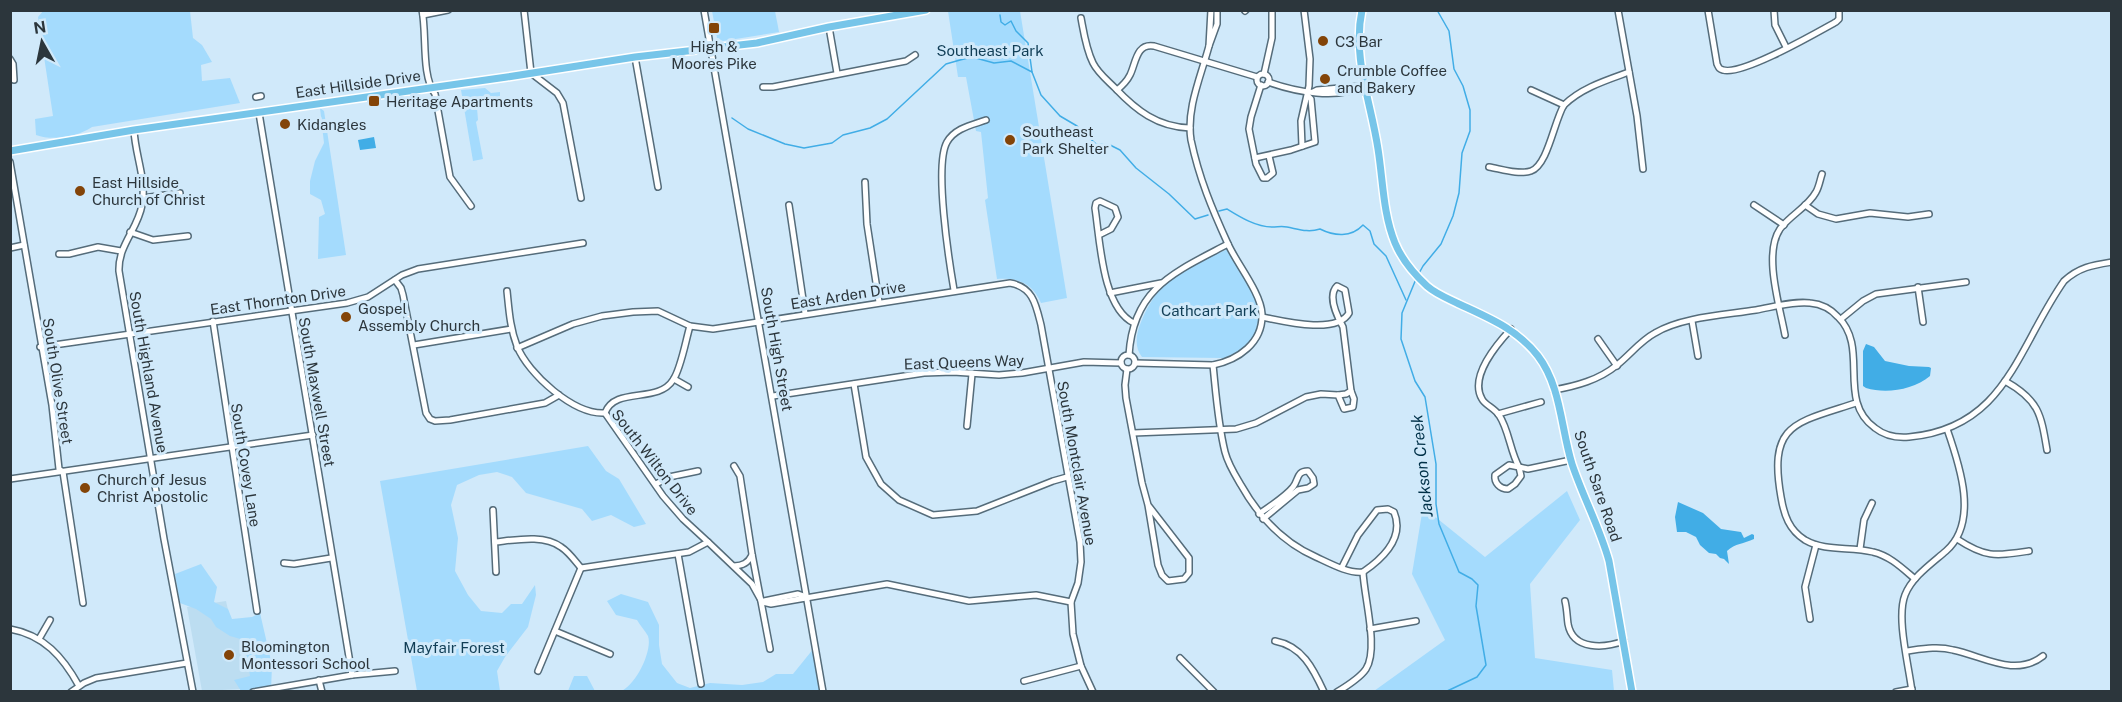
<svg xmlns="http://www.w3.org/2000/svg" width="2122" height="702" font-family="'Public Sans',sans-serif">
	<style>
		.built { fill: #bcddf1 }
		.green { fill: #a4dbfd }
		.water { fill: #41ade6 }
		.lines { fill: none; stroke-linecap: round; stroke-linejoin: round }
		.stream { stroke: #41ade6; stroke-width: 1.5 }
		.minor-casing { stroke: #556c7a; stroke-width: 8 }
		.major-casing { stroke: #fff; stroke-width: 10 }
		.minor { stroke: #fff; stroke-width: 5 }
		.major { stroke: #77c5e9; stroke-width: 7 }
		.poi-dot { fill: #834408; stroke: #d0e9fa; stroke-width: 2 }
		.labels { text-anchor: middle; dominant-baseline: central; stroke-width: 6; stroke-linejoin: round; paint-order: stroke }
		.poi-label { font-size: 15px; fill: #2c363c; stroke: #d0e9fa; text-anchor: start }
		.park-label { font-size: 15px; fill: #113e56; stroke: #d0e9fa }
		.street-label { font-size: 15px; fill: #2c363c; stroke: #d0e9fa }
		.water-label { font-size: 16px; font-style: italic; fill: #013148; stroke: #d0e9fa }
	</style>
	<rect width="100%" height="100%" fill="#d0e9fa"/>
	<polygon class="built" points="226,601 231,623 244,622 262,688 202,691 187,607"/>
	<g class="green">
		<path d="M44,10l146,1 3,27 9,7 10,17 -11,3 1,16 28,-3 10,25 -148,24c-15,10 -39,14 -56,8l-1,-16 18,-3 -15,-99z"/>
		<polygon points="712,11 775,11 779,32 723,41 717,38"/>
		<path d="M948,11h72l47,287 -26,5c-9,-21 -23,-25 -44,-24l-12,-79 3,-2 -7,-66 -5,-1 -10,-54h-8z"/>
		<path d="M485,88l6,5 9,-1v5c-6,7 -16,5 -23,11l1,12 -2,2 7,37 -10,2 -12,-71z"/>
		<polygon points="320,108 324,111 346,255 318,259 319,217 325,214 321,200 310,194 310,181 315,161 324,143"/>
		<path d="M1228,249c8,14 26,38 30,52 9,28 -10,49 -34,57l-82,-1c-8,-10 -6,-23 -1,-35 18,-45 46,-54 87,-73z"/>
		<polygon points="588,446 606,471 619,479 646,524 634,527 611,515 592,521 582,509 526,493 512,477 497,472 479,475 457,485 451,505 458,538 455,571 468,595 481,611 502,613 511,604 522,604 535,585 536,595 528,627 505,657 497,671 500,691 417,691 380,481"/>
		<polygon points="1567,491 1580,520 1530,584 1535,658 1612,670 1614,691 1374,691 1445,640 1412,574 1423,507 1485,557"/>
		<polygon points="201,564 217,587 214,602 228,609 232,619 252,617 260,613 272,665 271,691 241,691 234,680 250,676 244,640 230,636 216,627 211,619 196,609 180,603 175,574"/>
		<path d="M621,594l27,8 11,23v20l3,19 15,19 13,5 20,-5 32,2 21,-3 13,-8h17l21,-26 6,43h-199c14,-5 32,-40 27,-55 -3,-5 -8,-11 -11,-16l-21,-5 -9,-14z"/>
		<polygon points="574,676 587,676 595,691 568,691"/>
	</g>
	<g class="water">
		<polygon points="374,137 376,148 360,150 358,140"/>
		<path d="M1866,344l8,3 11,14 24,5 20,1 2,1 -1,8c-17,14 -44,18 -64,12l-3,-2v-35z"/>
		<path d="M1678,502l25,11 18,16 20,3 3,6 8,-4 2,1v4c-10,5 -19,4 -27,12l2,13 -5,-5 -4,-1 -4,-4 -7,-1 -9,-8 -4,-8 -10,-5h-9l-2,-15z"/>
	</g>
	<g class="lines">
		<g class="stream">
			<polyline points="1000,15 1001,22 1005,25 1011,21 1016,31 1028,43 1032,72 1041,95 1060,116 1077,126 1096,144 1110,145 1120,150 1136,168 1169,194 1195,219 1208,215"/>
			<polyline points="732,118 748,129 785,144 804,148 832,143 843,135 870,128 887,119 946,64 960,60 972,57 994,63 1011,61 1032,72"/>
			<path d="M1219,211l8,-2c13,8 29,18 45,18 6,0 9,-1 15,0 11,2 21,6 33,2 14,7 31,9 43,-4l7,6 4,13 12,12 20,44"/>
			<polyline points="1418,275 1423,266 1441,244 1453,216 1459,193 1462,153 1470,131 1470,110 1463,86 1454,69 1449,31 1437,10"/>
			<polyline points="1416,279 1402,313 1401,339 1415,381 1425,397 1436,464 1436,504 1439,524 1459,572 1472,579 1478,585 1476,606 1486,665 1477,677 1445,692"/>
		</g>
		<g class="minor-casing">
			<g id="minor">
				<path d="M422,10c5,23 -1,66 13,84l15,83 21,29"/>
				<polyline points="524,10 531,73 557,93 563,103 581,198"/>
				<polyline points="704,10 823,692"/>
				<polyline points="1211,10 1209,46 1217,24 1217,10"/>
				<polyline points="1618,10 1637,116 1643,169"/>
				<path d="M1708,10l9,54c2,4 2,5 6,6 19,6 93,-37 113,-48l3,-3v-9"/>
				<polyline points="1774,10 1775,25 1786,47"/>
				<polyline points="1245,11 1246,10"/>
				<polyline points="423,15 448,10"/>
				<path d="M1081,18c3,16 5,31 12,45 5,10 14,17 22,25 21,22 42,39 75,40"/>
				<polyline points="829,27 837,73"/>
				<polyline points="635,57 658,187"/>
				<polyline points="10,59 13,64 14,80"/>
				<circle cx="1263" cy="80" r="6"/>
				<polyline points="1264,74 1272,38 1272,10"/>
				<path d="M1268,82c28,10 69,18 96,4"/>
				<polyline points="1261,85 1251,117 1249,129 1256,164 1263,178 1267,178 1273,173 1269,156"/>
				<polyline points="763,87 773,87 906,61 915,55"/>
				<path d="M1117,90c5,-4 10,-9 13,-15 6,-12 6,-32 24,-29l103,31"/>
				<polyline points="1531,90 1564,105"/>
				<polyline points="1313,92 1317,90 1363,86"/>
				<polyline points="256,97 261,96"/>
				<polyline points="259,113 352,675"/>
				<path d="M134,130c1,25 13,50 8,75 -4,24 -24,40 -23,66l45,268 29,153"/>
				<polyline points="1302,146 1301,121 1309,86 1310,59 1304,10"/>
				<polyline points="1255,158 1291,150 1315,142 1311,99 1308,96"/>
				<polyline points="10,162 52,405 59,469 63,472 83,603"/>
				<path d="M1489,167c12,2 30,8 42,4 17,-6 23,-50 33,-66 17,-17 43,-25 65,-33"/>
				<polyline points="865,182 867,224 879,302"/>
				<polyline points="143,198 180,193"/>
				<polyline points="789,205 805,313"/>
				<polyline points="1754,205 1784,225"/>
				<polyline points="1805,205 1818,214 1836,219 1870,213 1908,217 1929,214"/>
				<polyline points="130,232 153,240 188,236"/>
				<path d="M1099,235l12,-6 7,-12 -3,-9 -15,-7 -4,2 -1,5c5,32 7,100 39,115"/>
				<polyline points="10,248 24,245"/>
				<polyline points="59,254 69,254 98,247 121,251"/>
				<polyline points="395,280 401,288 403,295 426,413 430,419 435,421 450,420 545,403 559,395"/>
				<polyline points="1918,287 1923,322"/>
				<path d="M954,290c-5,-29 -20,-125 -7,-148 8,-14 25,-17 39,-22"/>
				<path d="M507,291c2,19 3,37 10,55 11,28 57,69 88,67l58,83 20,23 25,23"/>
				<polyline points="1110,293 1161,283"/>
				<path d="M1262,317c20,4 75,18 87,-4l-4,-23 -8,-4c-10,10 0,30 6,41l8,64 -5,3 -8,1"/>
				<polyline points="1841,319 1863,301 1876,294 1966,282"/>
				<polyline points="213,321 257,611"/>
				<polyline points="1692,321 1698,356"/>
				<path d="M1511,329c-14,15 -42,48 -29,70 3,6 12,9 17,16 10,15 11,36 20,52l9,2 43,-9"/>
				<path d="M1785,335c-5,-28 -22,-81 -5,-106 10,-14 28,-22 36,-37 3,-5 4,-12 6,-18"/>
				<polyline points="1598,339 1617,366"/>
				<polyline points="414,345 511,329"/>
				<polyline points="40,347 347,303 368,297 402,275 418,269 583,243"/>
				<path d="M517,348l56,-24 29,-8 31,-4 25,-1 32,15 23,3 297,-46c23,4 26,22 31,42l39,217 1,20 -3,21 -7,19 2,32 8,32 12,26"/>
				<circle cx="1128" cy="362" r="7"/>
				<path d="M1129,355c4,-67 46,-83 99,-111"/>
				<path d="M1135,363l78,2c25,-5 50,-22 49,-51 -1,-21 -25,-50 -34,-70 -16,-35 -29,-66 -37,-104 -5,-31 10,-64 18,-94"/>
				<path d="M1213,365c3,29 5,59 12,87 3,12 10,23 16,33 18,32 41,57 75,72 13,6 33,17 47,15 19,-13 42,-34 31,-60l-6,-3 -11,1 -19,25 -16,32"/>
				<polyline points="1127,369 1125,385 1126,398 1142,483 1148,505 1158,565 1162,575 1168,581 1184,579 1189,573 1189,558 1148,505"/>
				<polyline points="674,379 688,387"/>
				<path d="M2005,381c34,19 36,33 42,69"/>
				<polyline points="854,384 866,457 881,484 899,500 933,515 977,511 1053,481 1067,477"/>
				<path d="M1554,390c22,-4 45,-10 63,-25 13,-10 23,-24 38,-32 27,-16 70,-18 101,-23 17,-3 37,-9 54,-7 11,1 21,6 28,14 32,31 -2,83 37,111 10,8 22,10 34,9 97,-9 108,-89 155,-156 15,-14 29,-16 48,-19"/>
				<polyline points="773,396 924,373 953,372 999,375 1022,373 1084,362 1121,363"/>
				<path d="M1856,403c-61,20 -88,20 -75,94 3,18 8,33 24,43 21,12 45,6 68,12 17,4 29,16 42,27"/>
				<path d="M605,413c10,-27 53,-9 68,-33 8,-11 13,-41 17,-54"/>
				<polyline points="1498,414 1541,402"/>
				<polyline points="967,426 972,374"/>
				<polyline points="1133,433 1236,429 1256,423 1306,397 1321,394 1338,395 1344,409 1353,407 1354,399 1351,391"/>
				<path d="M1509,465l10,2 2,9 -6,8 -7,5c-8,0 -14,-6 -13,-14z"/>
				<polyline points="734,466 740,476 752,554 770,649"/>
				<polyline points="10,479 313,435"/>
				<polyline points="656,484 669,477 698,471"/>
				<polyline points="493,510 496,572"/>
				<path d="M1259,514c11,-8 26,-17 34,-27 6,-7 3,-16 15,-16l5,7 1,6 -6,4 -10,2 -35,29"/>
				<path d="M1957,539c29,19 38,17 72,12"/>
				<path d="M495,542c20,-2 49,-8 66,5 8,5 14,14 20,21"/>
				<polyline points="1860,549 1864,520 1872,503"/>
				<polyline points="678,554 701,684"/>
				<polyline points="284,563 294,564 331,558"/>
				<path d="M734,566c9,0 14,-3 18,-11"/>
				<polyline points="581,568 689,552 708,542 752,584 762,602 771,604 887,584 969,601 1036,595 1071,602"/>
				<polyline points="764,601 798,594 807,597"/>
				<path d="M1565,601c2,8 2,16 3,23 5,27 37,24 56,17"/>
				<polyline points="1810,619 1805,587 1816,545"/>
				<path d="M10,629c34,6 53,28 69,57"/>
				<polyline points="1370,629 1416,621"/>
				<polyline points="555,631 610,654"/>
				<polyline points="39,639 50,620"/>
				<path d="M1275,641c27,5 38,27 49,51"/>
				<path d="M1907,651c15,-2 31,-5 46,-1 30,6 62,28 90,6"/>
				<polyline points="1180,658 1214,692"/>
				<polyline points="538,671 581,568"/>
				<polyline points="319,680 322,692"/>
				<polyline points="1024,681 1081,666"/>
				<polyline points="71,692 84,683 96,678 187,663"/>
				<polyline points="253,692 352,675 395,671"/>
				<path d="M1337,692c10,-6 23,-14 29,-23 13,-20 -2,-72 -3,-97"/>
				<polyline points="1896,692 1912,689"/>
				<path d="M1912,692c-3,-26 -16,-74 -7,-97 7,-18 26,-31 41,-44 33,-29 14,-85 1,-122"/>
			</g>
		</g>
		<g class="major-casing">
			<g id="major">
				<path d="M1362,10c-10,48 9,92 16,139 5,31 5,65 17,94 7,17 19,31 32,43 9,8 22,13 32,18 30,14 58,25 79,52 23,30 23,73 34,108 11,33 28,64 37,97l23,131"/>
				<polyline points="10,151 134,130 507,77 635,57 757,43 829,27 926,10"/>
			</g>
		</g>
		<use href="#minor" class="minor"/>
		<use href="#major" class="major"/>
	</g>
	<g class="poi-dot">
		<rect x="708" y="22" width="12" height="12" rx="3"/>
		<circle cx="1323" cy="41" r="6"/>
		<circle cx="1325" cy="79" r="6"/>
		<rect x="368" y="95" width="12" height="12" rx="3"/>
		<circle cx="285" cy="124" r="6"/>
		<circle cx="1010" cy="140" r="6"/>
		<circle cx="80" cy="191" r="6"/>
		<circle cx="346" cy="317" r="6"/>
		<circle cx="85" cy="488" r="6"/>
		<circle cx="229" cy="655" r="6"/>
	</g>
	<g class="labels">
		<g class="poi-label">
			<text x="1335" y="41">C3 Bar</text>
			<text x="714" y="46" text-anchor="middle">High &amp;<tspan x="714" dy="17">Moores Pike</tspan></text>
			<text x="1337" y="70">Crumble Coffee<tspan x="1337" dy="17">and Bakery</tspan></text>
			<text x="386" y="101">Heritage Apartments</text>
			<text x="297" y="124">Kidangles</text>
			<text x="1022" y="131">Southeast<tspan x="1022" dy="17">Park Shelter</tspan></text>
			<text x="92" y="182">East Hillside<tspan x="92" dy="17">Church of Christ</tspan></text>
			<text x="358" y="308">Gospel<tspan x="358" dy="17">Assembly Church</tspan></text>
			<text x="97" y="479">Church of Jesus<tspan x="97" dy="17">Christ Apostolic</tspan></text>
			<text x="241" y="646">Bloomington<tspan x="241" dy="17">Montessori School</tspan></text>
		</g>
		<g class="park-label">
			<text x="990" y="50">Southeast Park</text>
			<text x="1209" y="310">Cathcart Park</text>
			<text x="454" y="647">Mayfair Forest</text>
		</g>
		<g class="street-label">
			<text transform="translate(358 84) rotate(-8)">East Hillside Drive</text>
			<text transform="translate(848 295) rotate(-9)">East Arden Drive</text>
			<text transform="translate(278 300) rotate(-8)">East Thornton Drive</text>
			<text transform="translate(777 349) rotate(80)">South High Street</text>
			<text transform="translate(964 362) rotate(-2)">East Queens Way</text>
			<text transform="translate(149 372) rotate(80)">South Highland Avenue</text>
			<text transform="translate(58 381) rotate(81)">South Olive Street</text>
			<text transform="translate(317 392) rotate(80)">South Maxwell Street</text>
			<text transform="translate(655 462) rotate(52)">South Wilton Drive</text>
			<text transform="translate(1077 463) rotate(80)">South Montclair Avenue</text>
			<text transform="translate(246 465) rotate(81)">South Covey Lane</text>
			<text transform="translate(1598 486) rotate(71)">South Sare Road</text>
		</g>
		<g class="water-label">
			<text transform="translate(1422 466) rotate(-96)">Jackson Creek</text>
		</g>
	</g>
	<rect width="2122" height="702" fill="none" stroke="#2c363c" stroke-width="24"/>
	<g transform="translate(42 42) rotate(351)" stroke="#d0e9fa" stroke-width="4.5" paint-order="stroke">
	<path d="M0-4.5L10 22L0 15L-10 22Z" fill="#2c363c"/>
	<text y="-9" font-size="16" font-weight="bold" text-anchor="middle" fill="#2c363c">N</text>
	</g>
</svg>
